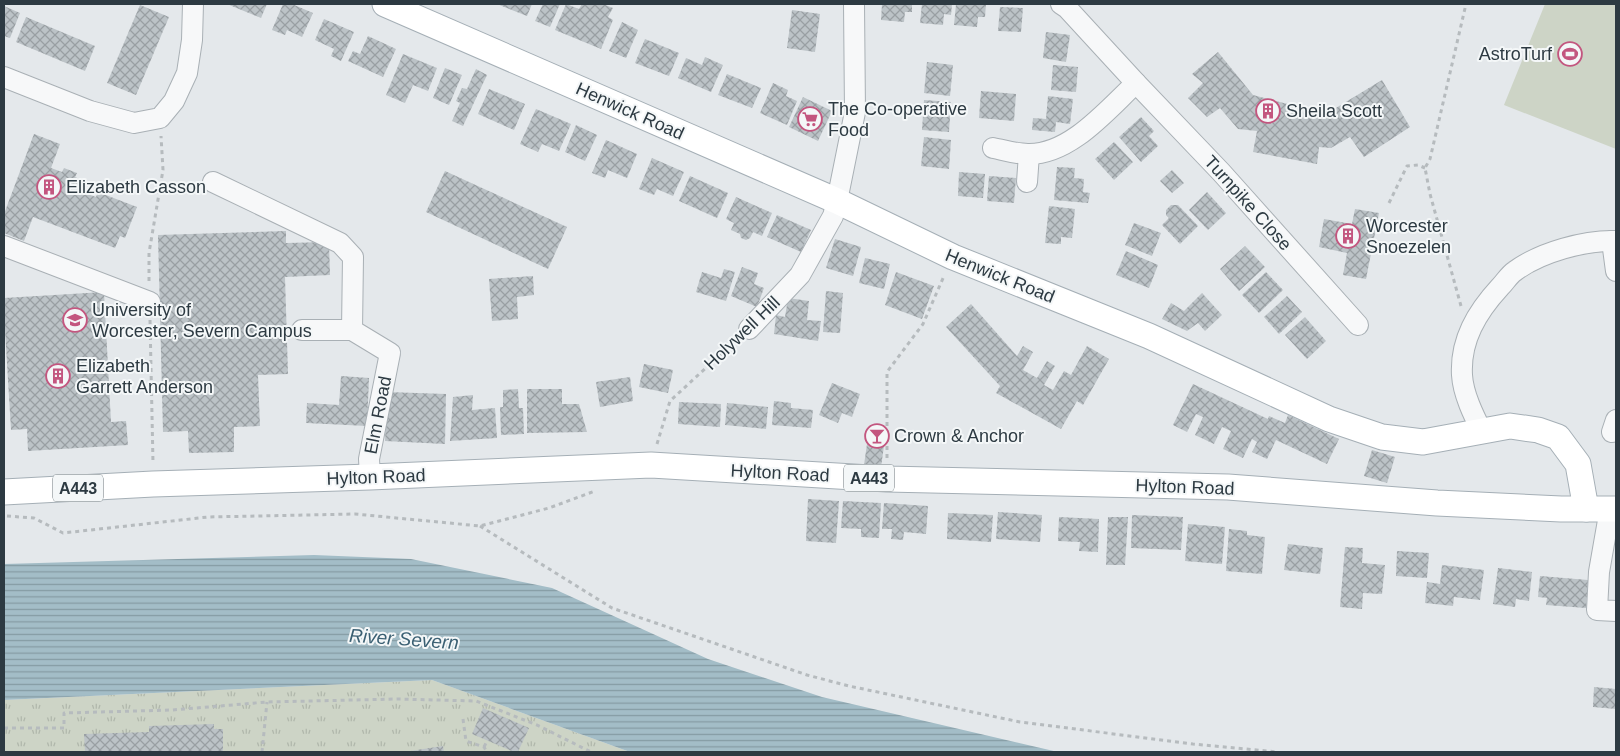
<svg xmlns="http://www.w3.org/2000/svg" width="1620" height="756" font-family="Helvetica,sans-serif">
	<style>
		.grass { fill: url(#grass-tufts) }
		.park { fill: #cdd4c6 }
		.water { fill: url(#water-rules) }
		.building { fill: url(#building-cross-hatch) }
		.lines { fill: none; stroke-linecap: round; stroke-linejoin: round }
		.minor-casing { stroke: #a9b0b5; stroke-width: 22 }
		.major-casing { stroke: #a5afb6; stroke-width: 27 }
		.path { stroke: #b6bbbe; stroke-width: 3; stroke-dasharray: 4 4; stroke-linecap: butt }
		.minor { stroke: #f7f8f9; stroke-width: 20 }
		.major { stroke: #fff; stroke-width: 25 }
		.labels { text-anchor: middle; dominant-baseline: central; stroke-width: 4; stroke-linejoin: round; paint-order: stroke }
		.shield { fill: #f4f7f8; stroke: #697379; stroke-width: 1 }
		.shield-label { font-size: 16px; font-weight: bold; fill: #2d3a42 }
		.poi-label { font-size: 18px; fill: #2d3a42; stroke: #f4f7f8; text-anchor: start }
		.street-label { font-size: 18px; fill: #2d3a42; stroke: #f4f7f8 }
		.water-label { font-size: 19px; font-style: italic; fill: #3b6073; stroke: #f4f7f8 }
	</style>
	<defs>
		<pattern id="grass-tufts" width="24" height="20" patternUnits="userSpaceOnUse" patternTransform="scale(1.25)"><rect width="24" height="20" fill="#cdd4c6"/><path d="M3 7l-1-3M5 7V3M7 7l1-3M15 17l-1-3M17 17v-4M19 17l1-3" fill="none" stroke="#b0b7ab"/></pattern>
		<pattern id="water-rules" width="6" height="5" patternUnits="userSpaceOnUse" patternTransform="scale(1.25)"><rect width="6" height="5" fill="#a3bdc7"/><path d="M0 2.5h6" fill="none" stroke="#859ba3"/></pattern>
		<pattern id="building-cross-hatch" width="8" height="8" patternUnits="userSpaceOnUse" patternTransform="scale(1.25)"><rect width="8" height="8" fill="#bcc3c7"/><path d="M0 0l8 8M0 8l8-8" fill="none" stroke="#999fa3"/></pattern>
	</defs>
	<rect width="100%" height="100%" fill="#e4e8eb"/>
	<polygon class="grass" points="432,680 630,752 4,752 4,700"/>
	<polygon class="park" points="1545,4 1616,4 1616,149 1504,105"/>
	<polygon class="water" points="314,555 411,559 552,588 708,659 822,697 1058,752 630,752 432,680 4,700 4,564"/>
	<g class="building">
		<polygon points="227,4 267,4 261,18"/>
		<polygon points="283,4 292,4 313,13 302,37 287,30 285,35 272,30"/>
		<polygon points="497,4 532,4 527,16"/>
		<polygon points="543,4 560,4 550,27 535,21"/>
		<polygon points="566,4 579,9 582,4 603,4 613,8 608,17 613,20 601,49 555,30"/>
		<polygon points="882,4 912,4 912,12 905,12 904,22 881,20"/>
		<polygon points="922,4 952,4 951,15 944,14 943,25 920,23"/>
		<polygon points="956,4 986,4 985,17 978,17 977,27 954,25"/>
		<polygon points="140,5 169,17 136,95 107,83"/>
		<polygon points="4,6 20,13 10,38 4,36"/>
		<polygon points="1000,7 1023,8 1021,32 998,31"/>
		<polygon points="792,10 820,14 815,52 787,48"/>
		<polygon points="26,17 95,46 85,71 16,42"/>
		<polygon points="324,19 354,32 341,61 331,56 334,49 315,40"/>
		<polygon points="622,22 638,30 626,58 609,51"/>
		<polygon points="1046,32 1070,35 1066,62 1043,58"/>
		<polygon points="368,36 396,49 383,77 348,61 353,51 360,54"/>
		<polygon points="645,39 679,53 669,76 635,63"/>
		<polygon points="1218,52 1253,95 1326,114 1382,80 1410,127 1364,157 1350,137 1331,148 1319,147 1317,164 1253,152 1257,131 1238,129 1220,108 1207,117 1188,98 1203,83 1192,74"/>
		<polygon points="403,54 437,68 428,91 413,85 405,103 386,95"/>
		<polygon points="705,57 723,65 711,92 678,78 686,58 702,65"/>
		<polygon points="927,62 953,65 950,96 924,93"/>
		<polygon points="1053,65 1078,67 1076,92 1051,90"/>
		<polygon points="445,68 462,75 449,105 433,98"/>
		<polygon points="476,69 487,75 463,126 452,121 460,103 456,101 462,88 467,89"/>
		<polygon points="727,74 761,88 752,108 718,95"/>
		<polygon points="773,83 788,90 786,96 797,101 787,125 760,113"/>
		<polygon points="489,89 525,104 514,130 478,114"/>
		<polygon points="981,91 1016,94 1014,121 979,118"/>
		<polygon points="1048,96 1073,99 1070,124 1056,122 1055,132 1032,130 1033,118 1046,119"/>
		<polygon points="803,97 832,111 818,141 789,127"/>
		<polygon points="924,100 951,102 949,132 922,130"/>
		<polygon points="536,109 571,124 559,151 542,144 538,152 520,144"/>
		<polygon points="1141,117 1154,131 1149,136 1158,146 1141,162 1119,137"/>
		<polygon points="576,125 597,135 585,161 565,152"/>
		<polygon points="34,134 60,144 51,168 62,172 64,168 77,173 75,177 86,182 82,192 96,197 98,192 137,207 125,238 120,236 115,248 33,217 24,241 4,233 4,214"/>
		<polygon points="924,137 951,140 949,169 921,166"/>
		<polygon points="606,140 637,154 627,178 608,170 605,178 592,173"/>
		<polygon points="1114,142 1133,162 1114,180 1095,159"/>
		<polygon points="652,158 684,172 673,196 657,189 654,195 639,189"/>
		<polygon points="1057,167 1075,168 1074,178 1084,179 1083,192 1090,193 1088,203 1054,200"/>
		<polygon points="1172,170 1184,183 1172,193 1160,181"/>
		<polygon points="445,171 567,227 548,269 426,212"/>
		<polygon points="959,172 985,174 983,198 958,196"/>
		<polygon points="690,176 728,193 717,218 679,201"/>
		<polygon points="989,176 1016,178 1014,203 987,201"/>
		<polygon points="1207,192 1226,213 1208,230 1189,210"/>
		<polygon points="736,197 772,213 762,236 753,232 750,238 746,240 741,238 740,234 731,230 734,223 726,219"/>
		<polygon points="1171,205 1178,205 1198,226 1180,244 1162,225 1169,218 1166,215 1166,210"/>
		<polygon points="1049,206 1075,209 1072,238 1061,237 1061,244 1045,243"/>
		<polygon points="1355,209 1379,213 1366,279 1343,275 1347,253 1319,247 1324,219 1352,224"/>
		<polygon points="777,215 811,230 801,252 767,237"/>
		<polygon points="1134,223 1161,233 1152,256 1125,245"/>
		<polygon points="286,231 286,243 329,242 330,275 285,277 288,374 258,375 260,426 234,427 234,452 189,453 188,431 163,432 158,235"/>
		<polygon points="835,239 861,247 853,276 826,268"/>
		<polygon points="1245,246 1265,267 1239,291 1220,269"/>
		<polygon points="1126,251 1158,265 1149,288 1116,275"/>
		<polygon points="865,258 890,264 884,289 859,283"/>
		<polygon points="742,267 758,273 754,284 764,288 757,307 731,296"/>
		<polygon points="724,269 735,272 726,301 696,292 702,272 721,278"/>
		<polygon points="896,272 934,286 922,319 885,305"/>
		<polygon points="1266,272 1283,290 1259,313 1242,295"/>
		<polygon points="533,276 534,295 517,297 518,319 492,321 489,279"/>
		<polygon points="826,291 843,293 840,333 823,332"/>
		<polygon points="104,292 111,422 126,421 128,445 28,451 27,429 11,430 5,330 4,330 4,298"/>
		<polygon points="1202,293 1222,315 1205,331 1198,323 1187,331 1162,319 1171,303 1184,311"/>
		<polygon points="1287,296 1302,312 1279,334 1264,317"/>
		<polygon points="788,298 809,301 807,320 821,321 818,341 774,334 776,315 785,317"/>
		<polygon points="971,304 1017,356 1023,346 1033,352 1023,370 1037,378 1047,361 1055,366 1044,385 1053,390 1064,371 1071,375 1087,346 1109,359 1083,405 1077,401 1061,429 996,393 1000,386 946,327"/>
		<polygon points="1305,317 1326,341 1307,359 1285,335"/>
		<polygon points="644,364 673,370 668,393 639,387"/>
		<polygon points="341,376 369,378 367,426 306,423 307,403 339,405"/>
		<polygon points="630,377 633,401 600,407 596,382"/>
		<polygon points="832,383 860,394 852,417 842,413 838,423 819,415"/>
		<polygon points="1193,384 1268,419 1269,416 1285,423 1288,415 1339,439 1327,464 1276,440 1267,459 1252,452 1257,442 1252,439 1243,458 1223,449 1231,431 1222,427 1214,444 1195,435 1203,417 1196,414 1187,432 1173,425"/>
		<polygon points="518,389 519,408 523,408 524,434 501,435 500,407 503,407 503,390"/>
		<polygon points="527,389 562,389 562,404 579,404 587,432 527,433"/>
		<polygon points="387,392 446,394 445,444 385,441"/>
		<polygon points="473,395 472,410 495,408 497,438 450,441 453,397"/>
		<polygon points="774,401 791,403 791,408 813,410 811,428 772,425"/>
		<polygon points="679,402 721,404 720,427 678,424"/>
		<polygon points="727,403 768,407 766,429 725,425"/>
		<polygon points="869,430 886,432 881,467 864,465"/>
		<polygon points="1372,450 1395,457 1387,483 1364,476"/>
		<polygon points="808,499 839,501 836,543 806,541"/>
		<polygon points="843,501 881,503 879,538 861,537 861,529 841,528"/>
		<polygon points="884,503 928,506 926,534 904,532 903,540 891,539 892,529 882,529"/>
		<polygon points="998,512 1042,515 1040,542 996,539"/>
		<polygon points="948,513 993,515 991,542 947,539"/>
		<polygon points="1132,515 1183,517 1181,550 1131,548"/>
		<polygon points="1059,517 1099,519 1098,552 1079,551 1080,542 1058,541"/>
		<polygon points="1108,517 1128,517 1125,565 1106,565"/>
		<polygon points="1188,524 1225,527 1222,564 1185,561"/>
		<polygon points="1229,529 1247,531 1247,535 1265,537 1262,574 1226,571"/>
		<polygon points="1288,544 1323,548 1320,574 1284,570"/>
		<polygon points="1345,547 1363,548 1362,563 1385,565 1382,594 1363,593 1362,609 1340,607"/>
		<polygon points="1397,551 1429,553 1427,578 1396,576"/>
		<polygon points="1442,565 1484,570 1480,600 1454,597 1453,606 1425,603 1427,582 1440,584"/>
		<polygon points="1498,568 1532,572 1529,601 1516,599 1515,607 1493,604"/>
		<polygon points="1540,576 1588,580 1586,608 1546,605 1547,598 1538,597"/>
		<polygon points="1594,687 1616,689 1616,709 1593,707"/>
		<polygon points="483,708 529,728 518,752 514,752 472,734"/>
		<polygon points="214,724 214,729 223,729 223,752 85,752 84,734 149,732 149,726"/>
		<polygon points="443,746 444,752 410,752 410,751"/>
	</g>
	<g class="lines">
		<g class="minor-casing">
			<g id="minor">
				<polyline points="1061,4 1067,8 1136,83 1221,172 1358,325"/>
				<polyline points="4,77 90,111 134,123 160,118 174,101 187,73 192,40 193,4"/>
				<path d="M993,148c11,2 24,6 35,6 42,1 79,-44 108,-71"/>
				<polyline points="213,182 340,243 353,257 352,330"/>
				<polyline points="1027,182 1029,154"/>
				<polyline points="1612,241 1616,271"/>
				<polyline points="4,246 150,302"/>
				<polyline points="749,329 800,275 833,216 837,201 855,112 854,4"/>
				<polyline points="302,330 352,330 390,353 369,459 370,477"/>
				<path d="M1482,432c-8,-16 -19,-38 -20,-57 -2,-35 15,-63 38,-88 5,-5 9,-12 15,-16 26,-19 70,-31 101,-30"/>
				<polyline points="1612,432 1616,420"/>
				<polyline points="1610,509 1599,572 1597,610 1616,611"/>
			</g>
		</g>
		<g class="major-casing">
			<g id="major">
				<polyline points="385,4 837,201 953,257 1149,336 1329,419 1382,437 1423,442 1510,426 1538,430 1558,437 1578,464 1586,509"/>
				<polyline points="4,492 153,484 370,477 651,465 887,479 1228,487 1437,503 1561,509 1616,509"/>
			</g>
		</g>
		<g class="path">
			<polyline points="1389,203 1407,166 1418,165 1425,168"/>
			<polyline points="149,281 149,253 163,170 161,136"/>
			<polyline points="1461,306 1430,194 1425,168 1430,159 1466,4"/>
			<polyline points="150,320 153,463"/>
			<polyline points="657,444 670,401 735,341"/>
			<polyline points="887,458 887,372 923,324 944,276"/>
			<polyline points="7,516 34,518 63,533 208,517 355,514 480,526 549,508 595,491"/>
			<polyline points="480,526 612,608 807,675 849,686 1020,722 1193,744 1278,752"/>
			<polyline points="463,719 466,741 484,747 487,752"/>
			<polyline points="4,728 64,728 64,713 172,710 267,702 397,699 476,701 537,725 591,752"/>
			<polyline points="484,747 487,741"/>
			<polyline points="262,752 267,702"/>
		</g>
		<use href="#minor" class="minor"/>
		<use href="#major" class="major"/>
	</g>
	<defs>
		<g id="stadium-ring" transform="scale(1.25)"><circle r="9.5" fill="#f4f7f8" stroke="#c3567f" stroke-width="1.5"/><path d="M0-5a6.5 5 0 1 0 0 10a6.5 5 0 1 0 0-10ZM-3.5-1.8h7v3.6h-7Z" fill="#c3567f"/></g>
		<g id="building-ring" transform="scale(1.25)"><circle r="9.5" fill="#f4f7f8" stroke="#c3567f" stroke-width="1.5"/><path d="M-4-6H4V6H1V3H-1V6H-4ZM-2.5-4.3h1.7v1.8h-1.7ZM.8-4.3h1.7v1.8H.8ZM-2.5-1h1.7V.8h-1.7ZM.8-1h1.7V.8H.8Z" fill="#c3567f"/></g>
		<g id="supermarket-ring" transform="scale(1.25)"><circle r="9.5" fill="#f4f7f8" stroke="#c3567f" stroke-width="1.5"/><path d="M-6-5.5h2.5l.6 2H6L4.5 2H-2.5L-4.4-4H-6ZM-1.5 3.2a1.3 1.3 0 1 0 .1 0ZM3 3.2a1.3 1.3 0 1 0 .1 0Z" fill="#c3567f"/></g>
		<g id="university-ring" transform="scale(1.25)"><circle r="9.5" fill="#f4f7f8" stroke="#c3567f" stroke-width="1.5"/><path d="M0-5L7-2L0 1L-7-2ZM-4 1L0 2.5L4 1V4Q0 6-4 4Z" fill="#c3567f"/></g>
		<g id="bar-ring" transform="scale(1.25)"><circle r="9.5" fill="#f4f7f8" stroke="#c3567f" stroke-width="1.5"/><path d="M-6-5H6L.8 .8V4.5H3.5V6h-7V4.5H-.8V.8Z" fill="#c3567f"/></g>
	</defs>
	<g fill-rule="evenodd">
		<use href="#stadium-ring" x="1570" y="54"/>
		<use href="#building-ring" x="1268" y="111"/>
		<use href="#supermarket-ring" x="810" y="119"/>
		<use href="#building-ring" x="49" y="187"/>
		<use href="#building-ring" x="1348" y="236"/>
		<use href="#university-ring" x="75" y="320"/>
		<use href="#building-ring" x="58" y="376"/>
		<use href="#bar-ring" x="877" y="436"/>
	</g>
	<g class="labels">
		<g class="shield">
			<rect x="844" y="464.5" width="50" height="27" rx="4"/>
			<rect x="53" y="474.5" width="50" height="27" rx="4"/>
		</g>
		<g class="shield-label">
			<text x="869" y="478">A443</text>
			<text x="78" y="488">A443</text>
		</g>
		<g class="poi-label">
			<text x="1552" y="54" text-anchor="end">AstroTurf</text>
			<text x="828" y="109">The Co-operative<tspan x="828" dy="21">Food</tspan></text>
			<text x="1286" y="111">Sheila Scott</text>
			<text x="66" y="187">Elizabeth Casson</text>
			<text x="1366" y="226">Worcester<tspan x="1366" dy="21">Snoezelen</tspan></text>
			<text x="92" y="310">University of<tspan x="92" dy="21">Worcester, Severn Campus</tspan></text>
			<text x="76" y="366">Elizabeth<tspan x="76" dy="21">Garrett Anderson</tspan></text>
			<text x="894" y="436">Crown &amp; Anchor</text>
		</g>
		<g class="street-label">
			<text transform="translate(630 111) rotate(24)">Henwick Road</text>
			<text transform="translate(1248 203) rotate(48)">Turnpike Close</text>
			<text transform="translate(1000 276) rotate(22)">Henwick Road</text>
			<text transform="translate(742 333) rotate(-44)">Holywell Hill</text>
			<text transform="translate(378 415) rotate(-79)">Elm Road</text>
			<text transform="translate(780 473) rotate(3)">Hylton Road</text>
			<text transform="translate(376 477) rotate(-2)">Hylton Road</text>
			<text transform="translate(1185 487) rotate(2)">Hylton Road</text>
		</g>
		<g class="water-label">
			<text transform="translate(404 639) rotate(4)">River Severn</text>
		</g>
	</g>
	<rect width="1620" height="756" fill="none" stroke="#2d3a42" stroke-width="10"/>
</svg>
